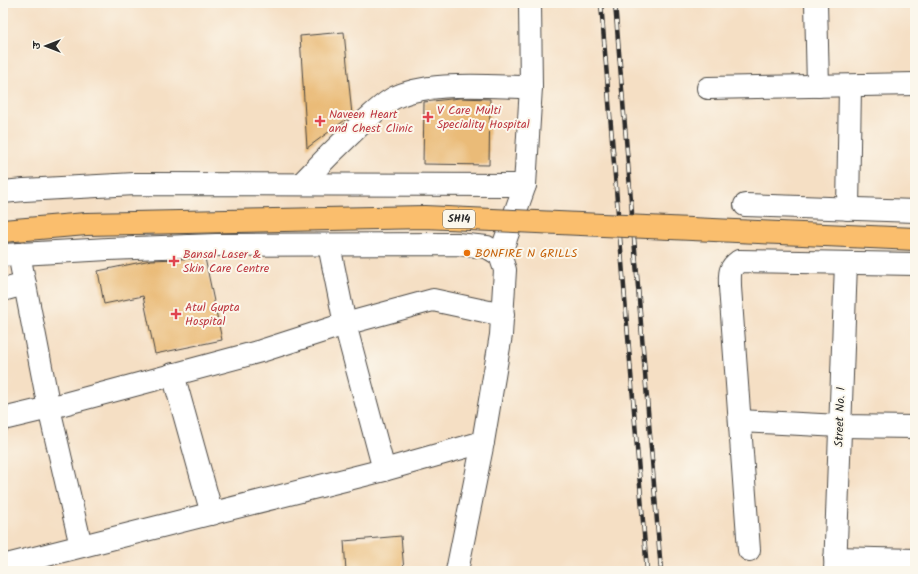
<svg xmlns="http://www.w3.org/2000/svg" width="918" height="574" font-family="Kalam,'Playpen Sans Deva',sans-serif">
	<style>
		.building { fill: #eabb78 }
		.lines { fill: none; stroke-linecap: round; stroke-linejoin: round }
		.minor-casing { stroke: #494642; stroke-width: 24 }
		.minor { stroke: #fff; stroke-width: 22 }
		.rail-casing { stroke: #2b2b2b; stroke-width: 4.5 }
		.rail { stroke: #fbf7ec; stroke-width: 3; stroke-dasharray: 9; stroke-linecap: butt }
		.major-bridge-casing { stroke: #494642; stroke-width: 24; stroke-linecap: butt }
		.major-bridge { stroke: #fabe6d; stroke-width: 22 }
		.health-dot { fill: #e0444e; stroke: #fbf7ec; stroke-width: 1.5 }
		.food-dot { fill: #e8710a; stroke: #fbf7ec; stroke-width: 1.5 }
		.labels { text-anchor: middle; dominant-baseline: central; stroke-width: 4; stroke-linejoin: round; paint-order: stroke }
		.shield { fill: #fbf7ec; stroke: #696865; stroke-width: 1 }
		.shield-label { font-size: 11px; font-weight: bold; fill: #2b2b2b }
		.health-label { font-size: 12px; fill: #be3a42; stroke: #fbf7ec; text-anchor: start }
		.food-label { font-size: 12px; fill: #c56008; stroke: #fbf7ec; text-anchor: start }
		.street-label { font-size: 12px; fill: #2b2b2b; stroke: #fbf7ec }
	</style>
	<rect width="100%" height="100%" fill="#fbf7ec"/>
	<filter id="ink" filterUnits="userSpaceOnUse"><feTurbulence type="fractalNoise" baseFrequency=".025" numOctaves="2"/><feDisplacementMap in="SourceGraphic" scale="8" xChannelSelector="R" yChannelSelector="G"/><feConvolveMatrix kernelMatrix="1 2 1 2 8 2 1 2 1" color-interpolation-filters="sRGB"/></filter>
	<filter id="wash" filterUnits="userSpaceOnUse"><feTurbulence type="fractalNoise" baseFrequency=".012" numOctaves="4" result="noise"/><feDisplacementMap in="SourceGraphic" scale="16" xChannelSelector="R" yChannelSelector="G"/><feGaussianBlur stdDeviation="0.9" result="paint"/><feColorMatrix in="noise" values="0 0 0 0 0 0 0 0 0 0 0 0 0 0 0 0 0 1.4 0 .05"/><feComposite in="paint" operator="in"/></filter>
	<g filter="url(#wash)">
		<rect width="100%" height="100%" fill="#f5dfc4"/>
		<g id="blocks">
			<g class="building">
				<polygon points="344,32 352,115 307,148 300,36"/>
				<polygon points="460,98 490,99 489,165 423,164 424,102"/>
				<polygon points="205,258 222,340 155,354 143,296 104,304 98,271 151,260"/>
				<polygon points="401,536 404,571 346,571 344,541"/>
			</g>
		</g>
	</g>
	<g filter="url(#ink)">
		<use href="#blocks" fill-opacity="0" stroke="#494642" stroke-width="1"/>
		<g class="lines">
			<g class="minor-casing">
				<g id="minor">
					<polyline points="816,3 818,86"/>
					<polyline points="708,88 915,84"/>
					<path d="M301,184c19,-20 38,-39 58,-58 11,-9 21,-20 33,-27 34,-19 100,-12 139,-12"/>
					<polyline points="3,192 24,190 135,184 525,185 531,87 530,3"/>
					<polyline points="745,205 915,211"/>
					<polyline points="848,209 850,86"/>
					<polyline points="329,245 345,324 384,470"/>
					<polyline points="19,254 49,408 81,546"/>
					<polyline points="3,255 108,249 216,245 457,244 487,247 500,255 505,270 501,335 483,442 457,571"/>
					<polyline points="500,255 525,185"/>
					<polyline points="3,290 25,284"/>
					<polyline points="173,374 212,514"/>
					<polyline points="3,419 49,408 261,351 345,324 433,300 503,315"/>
					<polyline points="740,421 840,426 915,427"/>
					<path d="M749,550l-19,-263c0,-13 -2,-18 9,-26l176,3"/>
					<polyline points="835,558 915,560"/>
					<polyline points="3,566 384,470 483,442"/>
					<polyline points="835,571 846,263"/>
				</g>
			</g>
			<use href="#minor" class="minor"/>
			<g class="rail-casing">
				<g id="rail">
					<polyline points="601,3 647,571"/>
					<polyline points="615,3 661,571"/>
				</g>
			</g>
			<use href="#rail" class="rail"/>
			<g class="major-bridge-casing">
				<polyline id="major-bridge" points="3,231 86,224 424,217 915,239"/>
			</g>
			<use href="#major-bridge" class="major-bridge"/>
		</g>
	</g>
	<g class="health-dot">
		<path d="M426 111h4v4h4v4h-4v4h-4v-4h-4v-4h4z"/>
		<path d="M318 115h4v4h4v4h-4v4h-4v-4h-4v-4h4z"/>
		<path d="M172 255h4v4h4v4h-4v4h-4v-4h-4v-4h4z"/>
		<path d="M174 308h4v4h4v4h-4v4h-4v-4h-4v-4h4z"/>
	</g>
	<circle class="food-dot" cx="467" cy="253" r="4"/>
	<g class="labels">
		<rect class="shield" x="443" y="210" width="32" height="18" rx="3"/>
		<g class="shield-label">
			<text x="459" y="219">SH14</text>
		</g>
		<g class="health-label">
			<text x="437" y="110">V Care Multi<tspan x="437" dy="14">Speciality Hospital</tspan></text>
			<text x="329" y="114">Naveen Heart<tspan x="329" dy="14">and Chest Clinic</tspan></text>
			<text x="183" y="254">Bansal Laser &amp;<tspan x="183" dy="14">Skin Care Centre</tspan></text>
			<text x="185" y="307">Atul Gupta<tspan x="185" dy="14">Hospital</tspan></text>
		</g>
		<g class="food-label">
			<text x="475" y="253">BONFIRE N GRILLS</text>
		</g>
		<g class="street-label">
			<text transform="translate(840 417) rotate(-88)">Street No. 1</text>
		</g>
	</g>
	<rect width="918" height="574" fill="none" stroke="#fbf7ec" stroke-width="16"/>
	<g transform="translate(46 46) rotate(270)" stroke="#fbf7ec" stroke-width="3" paint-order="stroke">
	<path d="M0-3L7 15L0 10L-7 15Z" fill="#2b2b2b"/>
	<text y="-6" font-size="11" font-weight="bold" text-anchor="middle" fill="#2b2b2b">उ</text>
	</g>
</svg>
